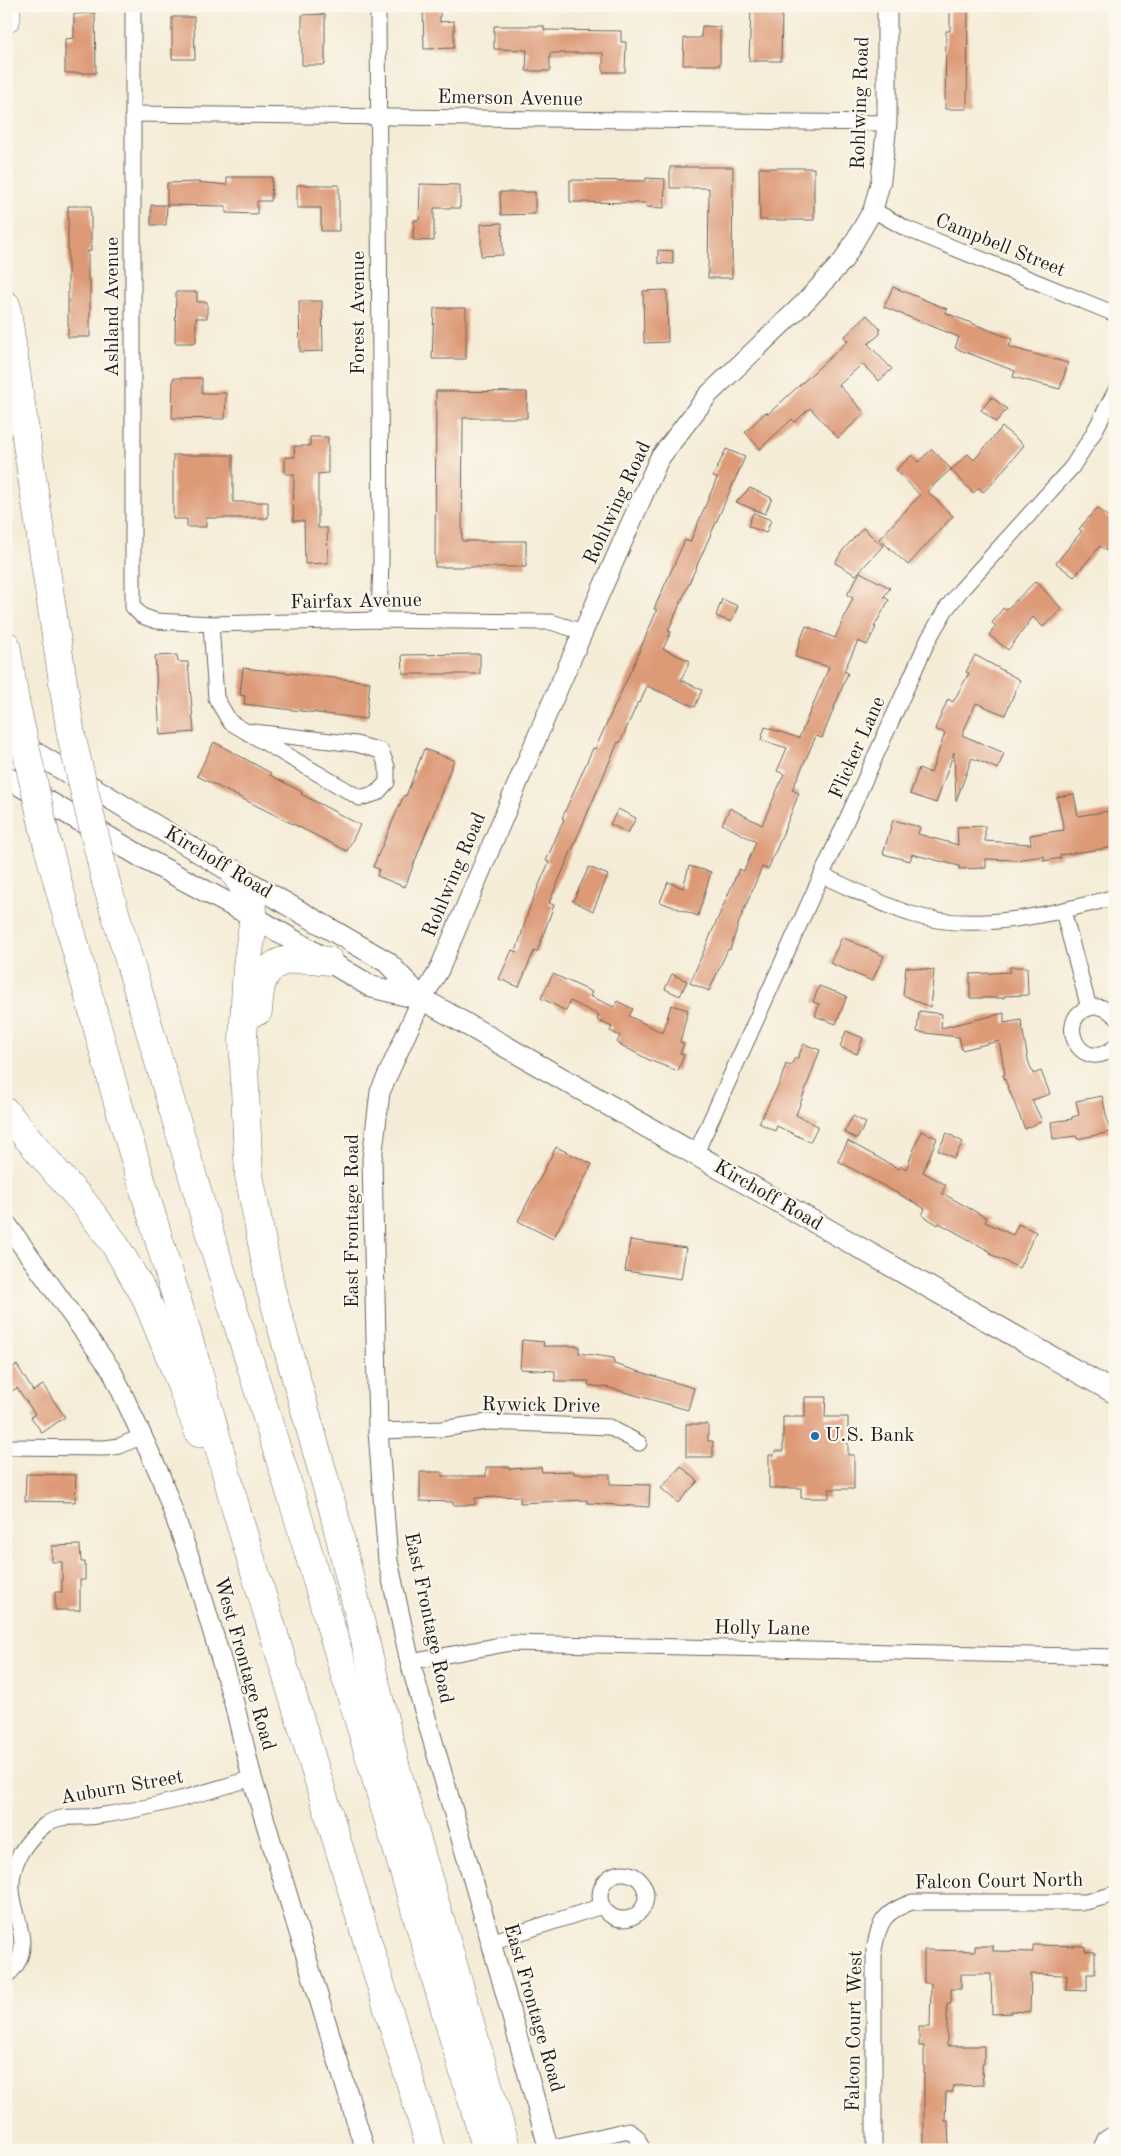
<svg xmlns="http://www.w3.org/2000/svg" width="1121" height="2156" font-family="'Old Standard TT',serif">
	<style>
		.building { fill: #dd9a77 }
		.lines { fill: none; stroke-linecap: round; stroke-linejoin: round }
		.minor-casing { stroke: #68655d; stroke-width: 17 }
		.tertiary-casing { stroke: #68655d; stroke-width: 21 }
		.secondary-casing { stroke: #68655d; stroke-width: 23 }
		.motorway-casing { stroke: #68655d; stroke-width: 29 }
		.minor { stroke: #fff; stroke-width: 15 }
		.tertiary { stroke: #fff; stroke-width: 19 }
		.secondary { stroke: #fff; stroke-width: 21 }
		.motorway { stroke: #fff; stroke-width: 28 }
		.motorway-bridge-casing { stroke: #68655d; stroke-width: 29; stroke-linecap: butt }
		.motorway-bridge { stroke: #fff; stroke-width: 28 }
		.poi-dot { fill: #1f6fb2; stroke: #fbf7ec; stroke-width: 2 }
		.labels { text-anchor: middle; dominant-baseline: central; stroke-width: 4.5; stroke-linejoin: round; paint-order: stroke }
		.street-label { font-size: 20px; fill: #1c1c1c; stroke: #fbf7ec }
		.poi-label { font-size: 20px; fill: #1c1c1c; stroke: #fbf7ec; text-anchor: start }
	</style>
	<rect width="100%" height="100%" fill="#fbf7ec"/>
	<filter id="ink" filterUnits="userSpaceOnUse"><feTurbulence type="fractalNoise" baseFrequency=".02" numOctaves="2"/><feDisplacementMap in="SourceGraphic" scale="10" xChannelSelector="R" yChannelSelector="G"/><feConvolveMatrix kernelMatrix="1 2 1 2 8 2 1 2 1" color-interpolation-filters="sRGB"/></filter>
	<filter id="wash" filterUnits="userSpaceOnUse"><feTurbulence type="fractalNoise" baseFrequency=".0096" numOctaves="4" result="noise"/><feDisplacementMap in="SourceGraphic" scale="20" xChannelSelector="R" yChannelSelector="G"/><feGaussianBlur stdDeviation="1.12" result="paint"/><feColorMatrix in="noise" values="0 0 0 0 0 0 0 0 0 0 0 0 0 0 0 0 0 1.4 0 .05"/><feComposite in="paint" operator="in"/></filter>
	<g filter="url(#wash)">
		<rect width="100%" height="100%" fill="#f5ecd7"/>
		<g id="blocks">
			<g class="building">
				<polygon points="423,6 440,6 440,22 454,21 454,48 424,49"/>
				<polygon points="950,6 968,6 967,109 945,109 946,31 950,31"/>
				<polygon points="751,9 782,9 781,61 749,61"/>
				<polygon points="95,13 96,73 65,73 65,39 74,38 74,14"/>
				<polygon points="325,14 325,65 302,65 302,15"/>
				<polygon points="172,17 194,17 195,59 172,59"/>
				<polygon points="494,26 544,26 544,30 621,31 621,42 626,42 625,72 603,72 603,53 550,53 550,71 526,71 527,50 494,49"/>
				<polygon points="702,26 720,27 720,65 683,65 684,38 701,38"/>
				<polygon points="670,167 733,167 732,278 708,278 709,188 670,188"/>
				<polygon points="759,168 814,168 814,220 760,220"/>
				<polygon points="227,177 272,177 271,201 257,201 257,214 226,213 226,206 167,205 167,183 197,182 227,185"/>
				<polygon points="646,178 665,179 664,208 646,207 646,203 570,202 570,180 646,181"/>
				<polygon points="420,184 460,185 460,208 434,208 434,241 413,240 414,220 419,220"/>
				<polygon points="297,185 339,185 339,231 321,231 321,208 297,208"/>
				<polygon points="500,192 535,192 535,214 501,215"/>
				<polygon points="151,205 167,205 166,225 151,225"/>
				<polygon points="68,206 91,206 91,251 88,251 88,281 90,281 90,337 68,337"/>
				<polygon points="502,223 503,255 481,256 481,224"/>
				<polygon points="658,250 673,251 673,264 658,263"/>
				<polygon points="893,287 947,309 946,313 1012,339 1009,347 1068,363 1060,389 1013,377 1015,371 955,348 959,337 884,307"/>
				<polygon points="667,290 668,342 644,343 643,291"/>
				<polygon points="176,292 197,292 197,302 207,302 207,318 196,318 196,343 175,343"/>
				<polygon points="299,301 322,301 323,351 300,352"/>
				<polygon points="434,308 466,308 466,359 432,359"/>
				<polygon points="867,315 880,329 880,334 868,344 892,369 879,381 862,364 839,385 865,413 838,438 810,408 795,422 792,419 760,449 745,432 766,412 768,414 848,341 844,337"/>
				<polygon points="173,378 202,378 202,393 226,393 225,419 172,418"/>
				<polygon points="436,391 527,392 527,418 463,418 462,541 526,541 526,567 435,567"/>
				<polygon points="992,397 1007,409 996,422 981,410"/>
				<polygon points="1002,427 1024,445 991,485 983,492 979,488 973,493 951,470 968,454 974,460"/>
				<polygon points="310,437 328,437 328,473 318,474 318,528 327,528 328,563 305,564 304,521 293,521 294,474 285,474 285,457 295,457 294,446 310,446"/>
				<polygon points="726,449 745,457 668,631 671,632 663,649 690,661 681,680 702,690 695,707 647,686 640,703 638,702 620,743 618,742 549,903 554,905 537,952 534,951 519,987 499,979 512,950 516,952 530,906 549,862 546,861 564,819 562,818 593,748 595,749 633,666 657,610 654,609 685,540 690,542 717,478 713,477"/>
				<polygon points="932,449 951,469 927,491 953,516 908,565 879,539 920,495 896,470 912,455 918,462"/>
				<polygon points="173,455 233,455 233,502 268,502 268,518 206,518 206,527 187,527 187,519 173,519"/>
				<polygon points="750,488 772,498 765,514 736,502"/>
				<polygon points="1097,508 1115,522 1115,557 1100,546 1074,577 1056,563 1082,531 1079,529"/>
				<polygon points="753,513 771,520 766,533 748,526"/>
				<polygon points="863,528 883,546 856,575 835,563 843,550"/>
				<polygon points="860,572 890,588 884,597 889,600 874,627 876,627 867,645 858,641 844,671 848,673 822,738 816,736 792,790 799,793 780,841 768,869 762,867 739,922 730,950 728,949 709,991 690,983 739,869 744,871 756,842 722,824 730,808 762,825 784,774 777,771 787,748 761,740 765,727 799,738 829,667 795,657 800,641 806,626 835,638 853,598 847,595"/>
				<polygon points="1036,581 1062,609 1043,627 1033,617 1008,650 989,635 996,626 992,623 1003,608 1006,610"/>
				<polygon points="722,599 738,606 731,622 716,616"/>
				<polygon points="480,654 480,674 403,674 402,655"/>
				<polygon points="177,655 178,662 188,662 194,732 160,735 155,656"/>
				<polygon points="975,655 1020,680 1005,715 976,703 962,735 1004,753 998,769 972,758 956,801 954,752 936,803 910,794 919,768 931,773 945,733 935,729 948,699 953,702 969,673 966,672"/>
				<polygon points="243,668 370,682 366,719 244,704 245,696 240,695"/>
				<polygon points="214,742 271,773 270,775 302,792 301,794 360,825 347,851 197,776"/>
				<polygon points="424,749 454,760 405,887 377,876 379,869 373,867 404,795 406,796"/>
				<polygon points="1074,794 1078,816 1115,810 1115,847 1060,855 1061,858 1044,861 1044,856 1015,860 986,859 986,868 959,869 959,866 912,854 910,861 883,854 893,820 920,827 918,834 958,845 957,827 985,826 985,841 1031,844 1030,835 1064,830 1057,797"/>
				<polygon points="618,809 636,818 628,833 610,824"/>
				<polygon points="689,866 711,872 698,916 660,902 668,882 683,888"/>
				<polygon points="589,867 608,875 593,911 573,901"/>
				<polygon points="842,937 884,956 872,981 830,963"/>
				<polygon points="906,967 934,970 930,1007 903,995"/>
				<polygon points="1010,967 1027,967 1028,995 1004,996 1004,998 970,998 970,974 1010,972"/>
				<polygon points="553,974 592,992 590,996 614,1007 617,1001 633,1009 629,1016 663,1033 671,1005 688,1010 680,1042 684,1044 680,1053 684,1055 678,1071 651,1061 617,1043 620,1036 610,1031 612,1027 597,1020 599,1015 570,1001 566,1011 541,998"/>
				<polygon points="672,974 687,981 680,996 665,989"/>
				<polygon points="819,986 847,996 836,1024 815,1016 819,1004 813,1002"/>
				<polygon points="919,1011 942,1014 941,1028 1004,1013 1004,1023 1021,1020 1028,1060 1033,1074 1041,1071 1050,1094 1032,1100 1042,1121 1025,1129 1003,1075 1005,1074 999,1041 962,1050 959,1037 917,1032"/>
				<polygon points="846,1031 863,1038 857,1054 840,1047"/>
				<polygon points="804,1044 820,1050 796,1115 818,1126 810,1142 777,1126 775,1131 759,1123 780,1082 786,1064 791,1066 795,1058 797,1059"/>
				<polygon points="1102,1096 1110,1132 1077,1139 1076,1136 1053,1139 1051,1122 1072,1119 1072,1117 1079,1115 1076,1101"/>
				<polygon points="853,1116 866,1123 857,1139 844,1132"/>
				<polygon points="921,1131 937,1138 923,1172 946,1185 942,1193 987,1218 985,1222 1013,1235 1018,1224 1036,1232 1019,1268 990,1254 991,1252 939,1223 938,1225 922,1215 925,1209 917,1204 838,1161 848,1141 899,1169 901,1166 906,1169"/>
				<polygon points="947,1133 963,1142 954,1158 938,1150"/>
				<polygon points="556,1147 592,1164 553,1239 518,1221"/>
				<polygon points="630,1240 686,1248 681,1279 625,1271"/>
				<polygon points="522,1340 544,1342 543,1346 579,1346 579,1353 614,1358 614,1364 694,1388 688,1410 610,1388 588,1385 589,1381 555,1381 555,1371 520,1369"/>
				<polygon points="17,1365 33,1391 43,1385 65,1417 42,1433 31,1417 35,1414 17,1388 6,1394 6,1371"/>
				<polygon points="805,1397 826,1397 825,1417 848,1417 848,1455 854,1455 854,1489 829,1489 829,1498 801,1498 801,1488 769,1488 769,1455 774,1455 775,1451 783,1451 783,1417 805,1417"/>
				<polygon points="686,1424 708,1424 708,1441 713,1441 713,1457 686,1457"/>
				<polygon points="681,1466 698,1481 678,1503 661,1488"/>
				<polygon points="486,1467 509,1467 509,1469 541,1467 542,1472 574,1471 574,1474 610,1474 610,1484 650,1485 649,1507 587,1503 587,1500 520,1503 520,1496 475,1498 475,1505 453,1505 453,1502 420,1501 420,1472 442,1472 442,1476 486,1476"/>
				<polygon points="26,1474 76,1475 75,1502 25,1501"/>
				<polygon points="80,1545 81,1562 85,1562 85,1580 80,1580 80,1610 55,1610 55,1592 62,1592 62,1562 52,1562 52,1546"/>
				<polygon points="1033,1945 1085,1946 1085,1951 1095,1952 1095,1974 1087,1974 1087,1991 1066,1990 1067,1975 1031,1974 1030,2012 1011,2011 1011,2013 992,2014 991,1974 961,1974 961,1989 951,1989 951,2004 947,2004 947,2046 984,2046 984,2064 982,2064 983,2085 953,2086 953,2092 946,2092 945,2121 948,2121 949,2150 924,2150 924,2046 919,2046 919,2027 930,2027 931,1983 924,1983 924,1950 975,1951 975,1946 993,1946 993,1951 1033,1952"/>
			</g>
		</g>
	</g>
	<g filter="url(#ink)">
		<use href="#blocks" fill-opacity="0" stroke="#68655d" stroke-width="1"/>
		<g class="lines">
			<g class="minor-casing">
				<g id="minor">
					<polyline points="133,6 133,607 142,616 156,621 211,624 379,620 542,622 551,622 583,632"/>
					<polyline points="378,6 381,561 379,620"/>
					<polyline points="133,114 887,123"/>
					<polyline points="873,210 905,228 1115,314"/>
					<polyline points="211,624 216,698 230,722 245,731 360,798 377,793 387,782 387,767 381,751 356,744 245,731"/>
					<path d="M823,876c28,12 59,29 88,38 62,20 143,0 204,-17"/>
					<polyline points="1063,911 1089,1008"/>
					<path d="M1115,1016c-6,-6 -13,-10 -21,-9 -41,5 -17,71 21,40"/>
					<polyline points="695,1155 928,640 946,609 961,590 1072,467 1093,434 1115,392"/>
					<polyline points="378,1431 442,1429 487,1422 609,1427 639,1443"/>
					<polyline points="6,1447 105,1448 119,1446 143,1436"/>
					<polyline points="410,1662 511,1643 1115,1657"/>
					<circle cx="623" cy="1896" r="23"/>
					<polyline points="491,1942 602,1906"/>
					<path d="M6,1976c31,-25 8,-56 6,-86 -2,-26 13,-49 33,-65 16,-12 34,-6 52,-9 53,-7 104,-22 155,-38"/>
					<polyline points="549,2148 629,2130 637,2137 643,2150"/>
					<path d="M874,2150v-200c5,-29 10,-38 38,-48h174l29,-8"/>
					<polyline points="1100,2150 1105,2139 1115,2133"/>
				</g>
			</g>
			<g class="tertiary-casing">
				<g id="tertiary">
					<polyline points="6,1223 112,1371 160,1475 196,1576 234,1703 252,1778 365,2150"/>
					<polyline points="549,2150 491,1942 410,1662 388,1561 378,1431 372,1159 380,1092 422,999 439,970 546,716 659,459 708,395 806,301 843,261 873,210 881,180 887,123 887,6"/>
				</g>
			</g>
			<g class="secondary-casing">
				<g id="secondary">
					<polyline points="6,735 235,874 387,962 422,999"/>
					<polyline points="6,777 147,860 254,917 372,987 422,999 1115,1393"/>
				</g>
			</g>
			<g class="motorway-casing">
				<g id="motorway">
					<polyline points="6,19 6,6"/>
					<polyline points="6,305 71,735"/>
					<polyline points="6,645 15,701"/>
					<polyline points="48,847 118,1103 198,1370 237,1513 431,2150"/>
					<polyline points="235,874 250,896 254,917 247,966 243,1040 247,1137 249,1175 271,1290 333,1509 396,1768 507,2150"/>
					<polyline points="106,882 208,1228 297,1514 487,2150"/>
					<path d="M258,1011c1,-10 1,-22 5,-31 10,-27 44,-22 66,-19"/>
					<polyline points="6,1112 56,1172 84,1203 114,1243 145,1296 175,1369 199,1433"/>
				</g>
			</g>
			<use href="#minor" class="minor"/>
			<use href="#tertiary" class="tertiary"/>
			<use href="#secondary" class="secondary"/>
			<use href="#motorway" class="motorway"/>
			<g class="motorway-bridge-casing">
				<g id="motorway-bridge">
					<polyline points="15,701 48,847"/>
					<polyline points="71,735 106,882"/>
				</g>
			</g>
			<use href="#motorway-bridge" class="motorway-bridge"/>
		</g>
	</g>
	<circle class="poi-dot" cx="815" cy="1436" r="5"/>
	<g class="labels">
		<g class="street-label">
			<text transform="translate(510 99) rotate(1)">Emerson Avenue</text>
			<text transform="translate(861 103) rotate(-88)">Rohlwing Road</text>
			<text transform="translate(1000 246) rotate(22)">Campbell Street</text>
			<text transform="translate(113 307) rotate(-90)">Ashland Avenue</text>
			<text transform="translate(359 313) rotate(-90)">Forest Avenue</text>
			<text transform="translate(618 503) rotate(-65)">Rohlwing Road</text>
			<text transform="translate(356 602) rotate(-1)">Fairfax Avenue</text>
			<text transform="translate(858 748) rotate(-66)">Flicker Lane</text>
			<text transform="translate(218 863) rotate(31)">Kirchoff Road</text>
			<text transform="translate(455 875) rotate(-67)">Rohlwing Road</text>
			<text transform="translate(768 1196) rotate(30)">Kirchoff Road</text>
			<text transform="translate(353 1221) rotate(-90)">East Frontage Road</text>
			<text transform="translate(541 1406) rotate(1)">Rywick Drive</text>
			<text transform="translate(428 1618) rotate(78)">East Frontage Road</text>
			<text transform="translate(762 1629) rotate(1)">Holly Lane</text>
			<text transform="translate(244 1664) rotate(74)">West Frontage Road</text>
			<text transform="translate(122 1788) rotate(-10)">Auburn Street</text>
			<text transform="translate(999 1882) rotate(-1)">Falcon Court North</text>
			<text transform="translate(533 2008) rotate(74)">East Frontage Road</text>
			<text transform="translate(855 2031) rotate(-89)">Falcon Court West</text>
		</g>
		<g class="poi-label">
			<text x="825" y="1436">U.S. Bank</text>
		</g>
	</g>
	<rect width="1121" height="2156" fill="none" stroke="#fbf7ec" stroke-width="25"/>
</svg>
